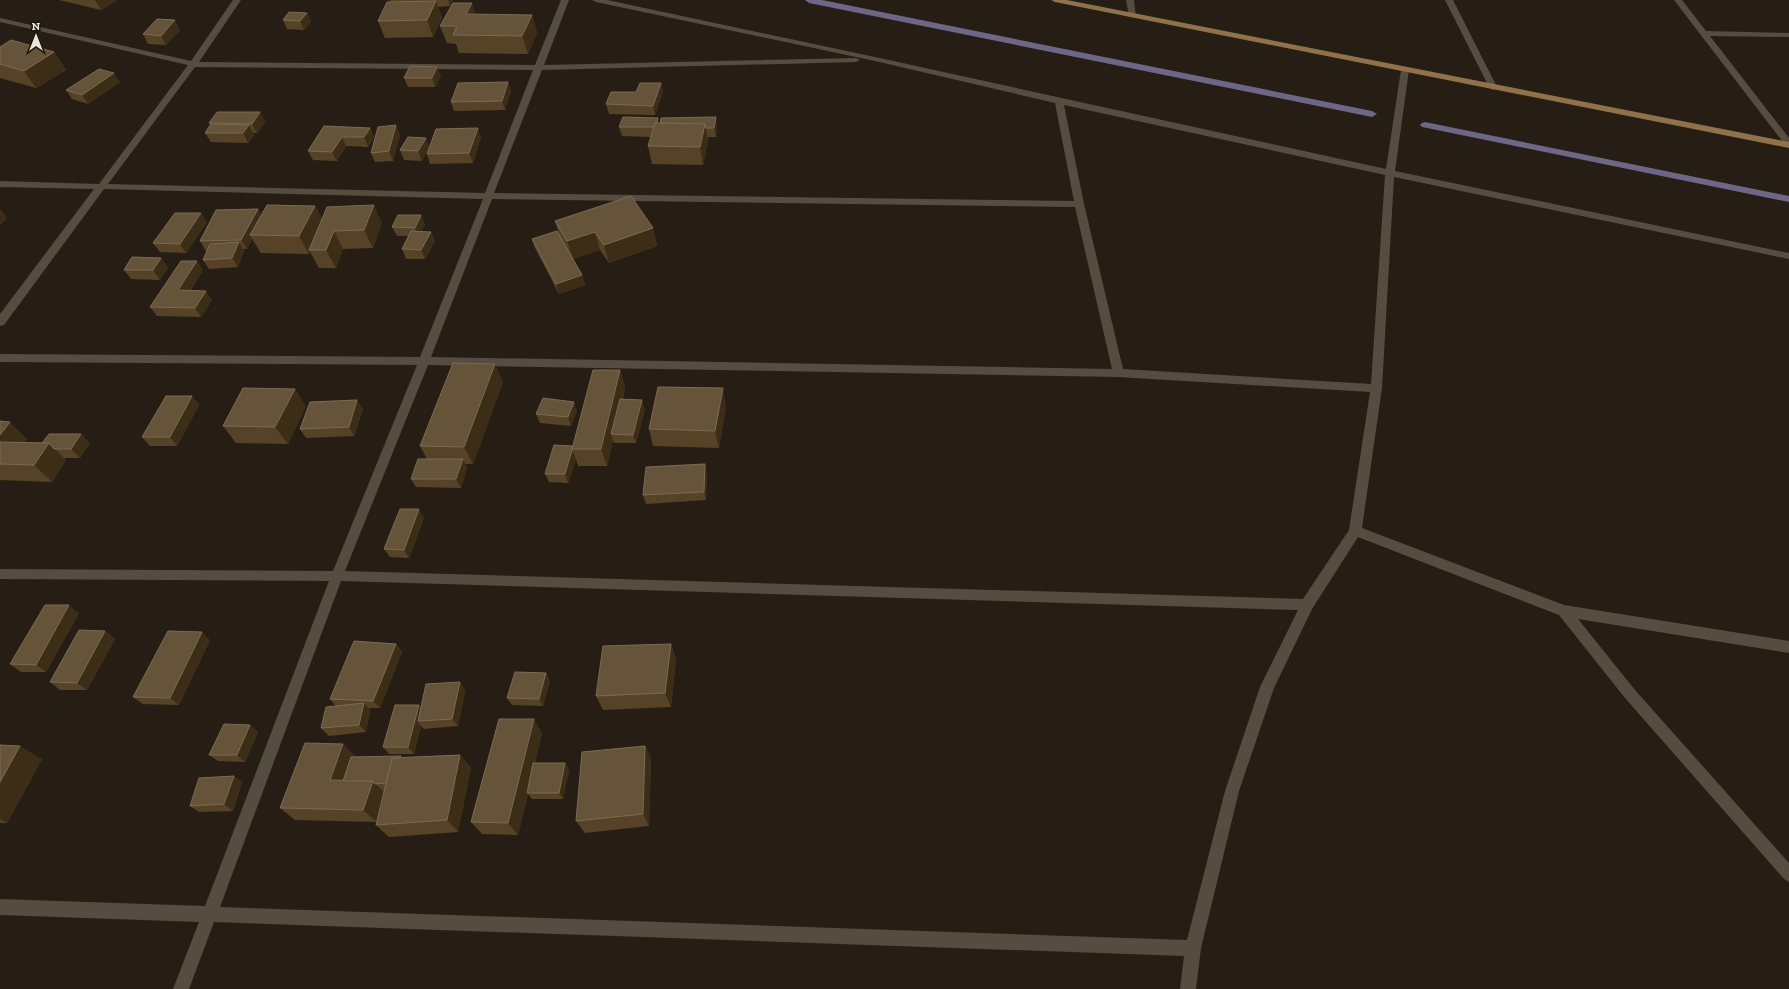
<svg xmlns="http://www.w3.org/2000/svg" width="1789" height="989" font-family="'Zilla Slab',serif">
	<style>
		.lines { fill: none; stroke-linecap: round; stroke-linejoin: round }
		.stream { fill: #6e6687; fill-rule: evenodd }
		.minor { fill: #564d41; fill-rule: evenodd }
		.major { fill: #8f724a; fill-rule: evenodd }
		.wall { fill: #564327 }
		.shaded-wall { fill: #3c2d17 }
		.building { fill: #66543a; stroke: #7b6b54 }
	</style>
	<rect width="100%" height="100%" fill="#261e14"/>
	<g class="lines">
		<g class="stream">
			<polygon points="805,0 822,0 1372,111 1377,114 1372,117 809,3"/>
			<polygon points="1425,122 1789,196 1789,202 1422,127 1420,125 1422,123"/>
		</g>
		<g class="minor">
			<path d="M233,0h8l-42,62 336,3 26,-65h8l-25,65 312,-7 4,2 -4,2 -314,8 -48,123 580,8 -19,-98 -180,-42 -279,-59 -4,-2h15l268,57 511,112 15,-99 4,-3 4,3 -14,101 394,82v6l-395,-82 -12,211 -20,140 202,77 225,36v12l-211,-34 57,71 154,173v19l-5,-3 -159,-181 -66,-83 -201,-78 -46,72 -38,79 -35,103 -38,157 -5,41h-16l4,-33 -970,-34 -25,67h-16l26,-67 -199,-7v-16l205,7 124,-325 -329,-2v-10l333,2 84,-206 -417,-3v-8l420,3 63,-158 -379,-10 -100,136 -4,1v-12l94,-125 -94,-2v-6l99,3 89,-119 -188,-43v-4l191,43zM195,67l338,3 -48,123 -377,-9zM1064,105l321,70 -14,209 -248,-15 -39,-165zM492,199l583,8 37,162 -681,-12zM428,365l690,12 252,15 -21,138 -46,69 -958,-28zM341,581l957,29 -38,77 -35,104 -38,149 -967,-33z"/>
			<polygon points="1126,0 1134,0 1136,18 1129,16"/>
			<polygon points="1445,0 1453,0 1497,87 1496,89 1493,90 1489,87"/>
			<polygon points="1674,0 1682,0 1706,31 1789,33 1789,37 1710,36 1789,138 1789,147 1786,146"/>
		</g>
		<polygon class="major" points="1051,0 1067,0 1789,142 1789,148 1055,2"/>
	</g>
	<g class="wall">
		<polygon points="59,0 117,0 101,10"/>
		<polygon points="390,0 453,0 450,6 438,7 442,18 433,37 385,38 378,21 404,1 390,1"/>
		<polygon points="307,13 311,22 304,30 287,29 283,20"/>
		<polygon points="475,14 532,15 537,33 528,54 459,53 456,44 447,43 440,26"/>
		<polygon points="180,30 166,45 148,44 143,34"/>
		<polygon points="0,47 54,52 66,70 36,88 0,78"/>
		<polygon points="441,76 435,87 408,87 404,78"/>
		<polygon points="120,82 88,104 72,99 66,90"/>
		<polygon points="508,82 511,91 505,110 454,111 451,102"/>
		<polygon points="661,83 663,92 655,115 609,114 606,104"/>
		<polygon points="260,112 265,122 257,133 253,133 254,135 248,143 211,142 205,133 210,125 209,123"/>
		<polygon points="660,123 717,127 716,137 708,137 708,141 703,165 652,164 648,146 651,137 622,136 619,127"/>
		<polygon points="324,126 370,128 374,137 368,147 346,146 337,161 313,160 308,151"/>
		<polygon points="400,135 393,161 375,162 371,153"/>
		<polygon points="481,137 473,163 430,164 427,154"/>
		<polygon points="426,138 429,147 422,161 404,160 400,150"/>
		<polygon points="315,206 322,219 382,223 373,248 343,249 336,268 319,268 310,252 309,254 261,253 252,239 247,249 243,249 244,251 238,267 209,269 203,260 207,250 206,251 200,241 258,209 261,215"/>
		<polygon points="421,215 425,225 421,232 431,232 435,241 425,259 406,259 402,249 409,236 397,236 392,227"/>
		<polygon points="555,221 653,228 657,246 609,263 600,250 573,259 582,275 585,285 559,294 535,248 532,239 560,237"/>
		<polygon points="207,222 186,253 160,252 153,243"/>
		<polygon points="168,267 160,280 131,279 124,270"/>
		<polygon points="203,270 190,291 212,300 201,317 157,316 150,307"/>
		<polygon points="620,370 625,388 623,399 645,409 636,443 614,443 613,440 607,466 578,466 576,459 568,483 549,482 545,474 572,446"/>
		<polygon points="503,382 473,464 465,464 467,468 461,488 416,487 411,479 427,459 420,446"/>
		<polygon points="192,396 199,405 177,446 150,446 142,437"/>
		<polygon points="306,406 288,444 236,443 223,426"/>
		<polygon points="726,406 719,448 653,446 649,429"/>
		<polygon points="363,409 354,436 306,438 300,429"/>
		<polygon points="577,411 571,426 540,423 536,414"/>
		<polygon points="0,421 27,439 24,443 90,443 80,458 63,458 66,460 52,482 0,480"/>
		<polygon points="707,473 706,500 646,504 643,495"/>
		<polygon points="424,518 409,558 390,557 384,549"/>
		<polygon points="79,613 46,672 21,672 10,664"/>
		<polygon points="105,631 115,639 87,690 60,690 50,682"/>
		<polygon points="210,640 179,705 143,704 133,697"/>
		<polygon points="396,644 402,652 380,708 368,708 370,710 366,732 329,736 321,728 336,706 330,699"/>
		<polygon points="671,644 676,659 671,707 603,710 596,696"/>
		<polygon points="546,673 550,681 543,706 512,705 507,698"/>
		<polygon points="460,682 465,690 458,726 424,729 421,726 414,754 389,754 383,747 419,705 421,707"/>
		<polygon points="250,725 258,732 245,762 218,761 209,755"/>
		<polygon points="542,733 535,763 565,763 569,770 563,799 532,799 528,794 518,835 482,834 471,822"/>
		<polygon points="0,745 42,759 7,823 0,823"/>
		<polygon points="645,746 651,759 649,826 585,833 576,821"/>
		<polygon points="460,755 471,768 458,832 389,837 376,825 377,822 295,820 280,808 356,757 402,758"/>
		<polygon points="234,776 242,782 233,811 199,812 190,806"/>
	</g>
	<g class="shaded-wall">
		<polygon points="95,0 117,0 101,10"/>
		<polygon points="448,0 453,0 450,6"/>
		<polygon points="436,1 442,18 433,37 427,20"/>
		<polygon points="472,3 477,21 466,14"/>
		<polygon points="307,13 311,22 304,30 300,21"/>
		<polygon points="532,15 537,33 528,54 522,36"/>
		<polygon points="175,20 180,30 166,45 161,36"/>
		<polygon points="54,52 66,70 36,88 24,71"/>
		<polygon points="437,67 441,76 435,87 432,78"/>
		<polygon points="114,73 120,82 88,104 82,95"/>
		<polygon points="508,82 511,91 505,110 502,101"/>
		<polygon points="661,83 663,92 655,115 653,106"/>
		<polygon points="260,112 265,122 257,133 252,124"/>
		<polygon points="716,117 717,127 716,137 714,128"/>
		<polygon points="705,124 708,141 703,165 700,147"/>
		<polygon points="249,125 254,135 248,143 243,133"/>
		<polygon points="396,125 400,135 393,161 389,151"/>
		<polygon points="370,128 374,137 368,147 364,137"/>
		<polygon points="478,128 481,137 473,163 469,153"/>
		<polygon points="342,137 346,146 337,161 332,152"/>
		<polygon points="426,138 429,147 422,161 418,151"/>
		<polygon points="374,205 382,223 373,248 364,230"/>
		<polygon points="315,206 325,224 309,250 310,252 309,254 299,236"/>
		<polygon points="0,209 7,218 0,226"/>
		<polygon points="258,209 263,218 250,235 252,239 247,249 241,240"/>
		<polygon points="201,213 207,222 186,253 180,244"/>
		<polygon points="421,215 425,225 419,237 415,228"/>
		<polygon points="653,228 657,246 609,263 604,245"/>
		<polygon points="334,231 343,249 336,268 326,250"/>
		<polygon points="431,232 435,241 425,259 421,250"/>
		<polygon points="595,232 600,250 573,259 567,241"/>
		<polygon points="239,242 244,251 238,267 232,258"/>
		<polygon points="161,258 168,267 160,280 153,270"/>
		<polygon points="197,261 203,270 184,299 178,290"/>
		<polygon points="582,275 585,285 559,294 556,284"/>
		<polygon points="206,291 212,300 201,317 195,308"/>
		<polygon points="495,364 503,382 473,464 464,447"/>
		<polygon points="620,370 625,388 614,434 611,434 613,440 607,466 601,449"/>
		<polygon points="723,388 726,406 719,448 715,431"/>
		<polygon points="295,389 306,406 288,444 275,427"/>
		<polygon points="192,396 199,405 177,446 170,437"/>
		<polygon points="357,400 363,409 354,436 349,427"/>
		<polygon points="642,400 645,409 636,443 633,435"/>
		<polygon points="574,402 577,411 571,426 568,417"/>
		<polygon points="10,422 27,439 13,459 0,447 0,435"/>
		<polygon points="81,434 90,443 80,458 71,449"/>
		<polygon points="49,443 66,460 52,482 34,465"/>
		<polygon points="572,450 576,459 568,483 565,474"/>
		<polygon points="463,459 467,468 461,488 456,479"/>
		<polygon points="705,464 707,473 706,500 704,492"/>
		<polygon points="419,509 424,518 409,558 404,550"/>
		<polygon points="69,605 79,613 46,672 36,665"/>
		<polygon points="105,631 115,639 87,690 77,683"/>
		<polygon points="202,632 210,640 179,705 170,698"/>
		<polygon points="396,644 402,652 380,708 373,701"/>
		<polygon points="671,644 676,659 671,707 665,693"/>
		<polygon points="546,673 550,681 543,706 539,699"/>
		<polygon points="460,682 465,690 458,726 452,719"/>
		<polygon points="364,703 370,710 366,732 359,725"/>
		<polygon points="419,705 424,712 418,721 421,726 414,754 408,747"/>
		<polygon points="534,719 542,733 528,793 527,793 528,794 518,835 508,823"/>
		<polygon points="250,725 258,732 245,762 237,755"/>
		<polygon points="343,744 356,757 347,784 330,780"/>
		<polygon points="20,746 42,759 7,823 0,819 0,782"/>
		<polygon points="645,746 651,759 649,826 643,814"/>
		<polygon points="460,755 471,768 458,832 447,820"/>
		<polygon points="565,763 569,770 563,799 559,793"/>
		<polygon points="234,776 242,782 233,811 224,804"/>
		<polygon points="373,781 386,794 377,822 363,810"/>
	</g>
	<g class="building">
		<polygon points="436,1 427,20 378,21 387,2"/>
		<polygon points="453,3 472,3 466,14 532,15 522,36 453,35 457,26 440,26"/>
		<polygon points="289,12 307,13 300,21 283,20"/>
		<polygon points="157,19 175,20 161,36 143,34"/>
		<polygon points="11,40 54,52 24,71 0,64 0,47"/>
		<polygon points="410,66 437,67 432,78 404,78"/>
		<polygon points="99,69 114,73 82,95 66,90"/>
		<polygon points="508,82 502,101 451,102 458,83"/>
		<polygon points="640,83 661,83 653,106 606,104 611,92 636,92"/>
		<polygon points="217,112 260,112 252,124 209,123"/>
		<polygon points="623,117 658,118 657,123 655,123 654,127 619,127"/>
		<polygon points="716,117 714,128 706,128 705,124 660,123 661,118"/>
		<polygon points="655,123 705,124 700,147 648,146"/>
		<polygon points="211,124 249,125 243,133 205,133"/>
		<polygon points="396,125 389,151 371,153 378,127"/>
		<polygon points="324,126 370,128 364,137 342,137 332,152 308,151"/>
		<polygon points="478,128 469,153 427,154 436,129"/>
		<polygon points="408,137 426,138 418,151 400,150"/>
		<polygon points="631,196 653,228 604,245 595,232 567,241 555,221"/>
		<polygon points="267,205 315,206 299,236 250,235"/>
		<polygon points="374,205 364,230 334,231 326,250 309,250 327,207"/>
		<polygon points="258,209 241,240 200,241 216,210"/>
		<polygon points="175,213 201,213 180,244 153,243"/>
		<polygon points="398,215 421,215 415,228 392,227"/>
		<polygon points="411,231 431,232 421,250 402,249"/>
		<polygon points="557,231 582,275 556,284 532,239"/>
		<polygon points="239,242 232,258 203,260 210,244"/>
		<polygon points="132,257 161,258 153,270 124,270"/>
		<polygon points="181,261 197,261 178,290 206,291 195,308 150,307"/>
		<polygon points="453,363 495,364 464,447 420,446"/>
		<polygon points="593,370 620,370 601,449 572,449"/>
		<polygon points="658,387 723,388 715,431 649,429"/>
		<polygon points="243,388 295,389 275,427 223,426"/>
		<polygon points="166,396 192,396 170,437 142,437"/>
		<polygon points="543,398 574,402 568,417 536,414"/>
		<polygon points="620,399 642,400 633,435 611,434"/>
		<polygon points="357,400 349,427 300,429 310,402"/>
		<polygon points="0,421 10,422 0,435"/>
		<polygon points="49,434 81,434 71,449 54,449 49,443 42,443"/>
		<polygon points="0,442 49,443 34,465 0,464"/>
		<polygon points="554,445 572,446 572,450 565,474 545,474"/>
		<polygon points="418,459 463,459 456,479 411,479"/>
		<polygon points="705,464 704,492 643,495 646,467"/>
		<polygon points="400,509 419,509 404,550 384,549"/>
		<polygon points="45,605 69,605 36,665 10,664"/>
		<polygon points="79,630 105,631 77,683 50,682"/>
		<polygon points="168,631 202,632 170,698 133,697"/>
		<polygon points="354,641 396,644 373,701 330,699"/>
		<polygon points="671,644 665,693 596,696 603,646"/>
		<polygon points="515,672 546,673 539,699 507,698"/>
		<polygon points="460,682 452,719 418,721 426,684"/>
		<polygon points="364,703 359,725 321,728 326,707"/>
		<polygon points="395,705 419,705 408,747 383,747"/>
		<polygon points="499,719 534,719 508,823 471,822"/>
		<polygon points="224,724 250,725 237,755 209,755"/>
		<polygon points="305,743 343,744 330,780 373,781 363,810 280,808"/>
		<polygon points="0,745 20,746 0,782"/>
		<polygon points="645,746 643,814 576,821 582,752"/>
		<polygon points="460,755 447,820 376,825 392,758"/>
		<polygon points="401,756 400,758 392,758 386,783 375,784 373,781 343,781 351,757"/>
		<polygon points="533,763 565,763 559,793 527,793"/>
		<polygon points="234,776 224,804 190,806 199,778"/>
	</g>
	<g transform="translate(36 36)" stroke="#1c150b" stroke-width="3" paint-order="stroke">
	<path d="M0-3L7 15L0 10L-7 15Z" fill="#eae4dd"/>
	<text y="-6" font-size="11" font-weight="bold" text-anchor="middle" fill="#eae4dd">N</text>
	</g>
</svg>
